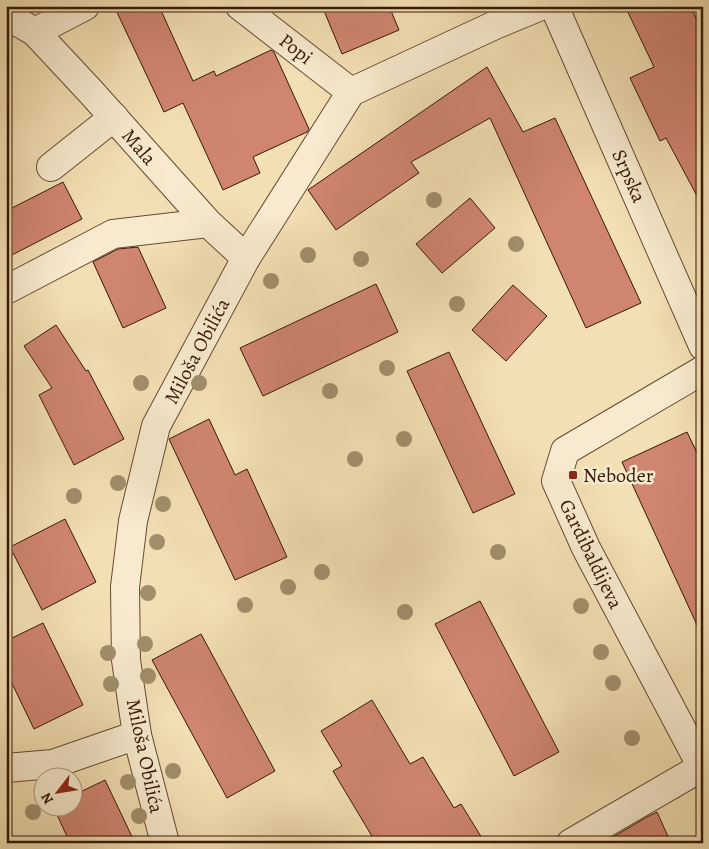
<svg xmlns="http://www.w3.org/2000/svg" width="709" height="849" font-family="Alegreya,serif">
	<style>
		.building { fill: #cf8570; stroke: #381807 }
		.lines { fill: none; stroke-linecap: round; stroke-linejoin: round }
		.street-casing { stroke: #664a32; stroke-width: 30 }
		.street { stroke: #f7eace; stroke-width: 28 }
		.tree { fill: #a18e6b }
		.poi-dot { fill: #8f2418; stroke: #f7eace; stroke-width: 2 }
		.labels { text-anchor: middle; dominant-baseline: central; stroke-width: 5; stroke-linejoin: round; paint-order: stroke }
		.street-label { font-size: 20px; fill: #381807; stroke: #f7eace }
		.poi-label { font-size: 20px; fill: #381807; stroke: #f7eace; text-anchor: start }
	</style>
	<rect width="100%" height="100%" fill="#f2dfb3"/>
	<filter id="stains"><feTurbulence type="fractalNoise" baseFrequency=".004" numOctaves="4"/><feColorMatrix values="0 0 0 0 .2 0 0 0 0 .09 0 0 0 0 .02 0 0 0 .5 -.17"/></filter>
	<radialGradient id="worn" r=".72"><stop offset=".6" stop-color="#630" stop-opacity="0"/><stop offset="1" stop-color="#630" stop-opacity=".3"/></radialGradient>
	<g class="building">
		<polygon points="114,6 159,6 193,81 214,71 216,76 271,50 274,52 309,129 307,132 253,157 260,173 223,190 183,103 164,112"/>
		<polygon points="322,6 389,6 399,30 342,54"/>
		<polygon points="625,6 690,6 703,33 703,207 666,138 660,141 630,78 654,67"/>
		<polygon points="487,67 523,132 555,118 641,303 586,328 490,118 411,162 419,173 336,230 308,190"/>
		<polygon points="63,182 82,219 6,258 6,211"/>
		<polygon points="470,198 495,228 442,273 416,244"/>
		<polygon points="138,247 166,308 123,328 93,262 118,249"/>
		<polygon points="376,284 398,332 263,396 240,348"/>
		<polygon points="513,285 547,316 506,361 472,330"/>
		<polygon points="56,325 86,371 88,370 124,439 74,465 39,395 52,388 24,346"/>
		<polygon points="449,352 515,494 473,513 407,371"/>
		<polygon points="209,419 235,475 247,469 287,557 235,580 169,439"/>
		<polygon points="687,432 703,465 703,638 622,462"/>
		<polygon points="65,519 96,582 42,610 10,547"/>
		<polygon points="480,601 559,752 514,776 435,624"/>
		<polygon points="43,623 83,705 34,729 6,671 6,641"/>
		<polygon points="201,634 275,771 227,798 152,660"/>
		<polygon points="372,700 410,764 423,757 454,808 461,804 485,843 376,843 333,771 342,766 321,731"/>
		<polygon points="105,780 135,843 70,843 53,806 72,806 72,796"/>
		<polygon points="657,812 671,843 603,843 647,817"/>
	</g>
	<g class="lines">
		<g class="street-casing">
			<g id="street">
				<polyline points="240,6 351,92"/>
				<polyline points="554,6 703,346"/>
				<polyline points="6,15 35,32 85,6"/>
				<polyline points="35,32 91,92 208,223 246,258"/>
				<polyline points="51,167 114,117"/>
				<polyline points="6,290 113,234 208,223"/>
				<polyline points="703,370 565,451 556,481 586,548 703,769"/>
				<polyline points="6,768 53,764 137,735"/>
				<polyline points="165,843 137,735 126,660 125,587 133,521 156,426 246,258 351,92 495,25 541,6"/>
				<polyline points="571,843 702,767"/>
			</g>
		</g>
		<use href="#street" class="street"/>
	</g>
	<g class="tree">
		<circle cx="434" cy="200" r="8"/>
		<circle cx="516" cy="244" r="8"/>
		<circle cx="308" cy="255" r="8"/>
		<circle cx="361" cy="259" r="8"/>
		<circle cx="271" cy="281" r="8"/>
		<circle cx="457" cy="304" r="8"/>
		<circle cx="387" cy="368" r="8"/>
		<circle cx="141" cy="383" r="8"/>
		<circle cx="199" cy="383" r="8"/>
		<circle cx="330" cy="391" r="8"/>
		<circle cx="404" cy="439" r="8"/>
		<circle cx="355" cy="459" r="8"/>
		<circle cx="118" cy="483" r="8"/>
		<circle cx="74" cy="496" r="8"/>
		<circle cx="163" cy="504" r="8"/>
		<circle cx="157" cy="542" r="8"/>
		<circle cx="498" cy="552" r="8"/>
		<circle cx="322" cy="572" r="8"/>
		<circle cx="288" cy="587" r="8"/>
		<circle cx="148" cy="593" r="8"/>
		<circle cx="245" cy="605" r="8"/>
		<circle cx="581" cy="606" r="8"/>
		<circle cx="405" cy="612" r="8"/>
		<circle cx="145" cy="644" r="8"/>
		<circle cx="601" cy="652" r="8"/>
		<circle cx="108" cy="653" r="8"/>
		<circle cx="148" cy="676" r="8"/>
		<circle cx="613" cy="683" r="8"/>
		<circle cx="111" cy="684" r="8"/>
		<circle cx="632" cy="738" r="8"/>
		<circle cx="173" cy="771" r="8"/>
		<circle cx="128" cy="782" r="8"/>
		<circle cx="33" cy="812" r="8"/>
		<circle cx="139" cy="816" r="8"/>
	</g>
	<rect class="poi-dot" x="568" y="470" width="10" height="10" rx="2.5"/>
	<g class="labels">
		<g class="street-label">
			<text transform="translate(296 49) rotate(38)">Popi</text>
			<text transform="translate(139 147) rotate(49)">Mala</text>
			<text transform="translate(629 176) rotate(66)">Srpska</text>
			<text transform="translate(197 351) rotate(-62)">Miloša Obilića</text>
			<text transform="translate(591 554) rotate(64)">Gardibaldijeva</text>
			<text transform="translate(145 756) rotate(78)">Miloša Obilića</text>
		</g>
		<g class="poi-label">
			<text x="583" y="475">Neboder</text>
		</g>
	</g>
	<rect width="709" height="849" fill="none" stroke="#f2dfb3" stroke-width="25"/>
	<rect x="8" y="8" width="694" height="834" fill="none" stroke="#381807" stroke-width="2.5"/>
	<rect x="12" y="12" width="684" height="824" fill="none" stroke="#381807"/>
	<g transform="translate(58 792) rotate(239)"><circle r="24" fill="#f7eace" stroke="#ab967e"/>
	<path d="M0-4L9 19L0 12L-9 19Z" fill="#8f2418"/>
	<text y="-8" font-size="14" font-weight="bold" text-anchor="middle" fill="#381807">N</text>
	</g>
	<rect width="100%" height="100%" filter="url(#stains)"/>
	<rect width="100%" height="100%" fill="url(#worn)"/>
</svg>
